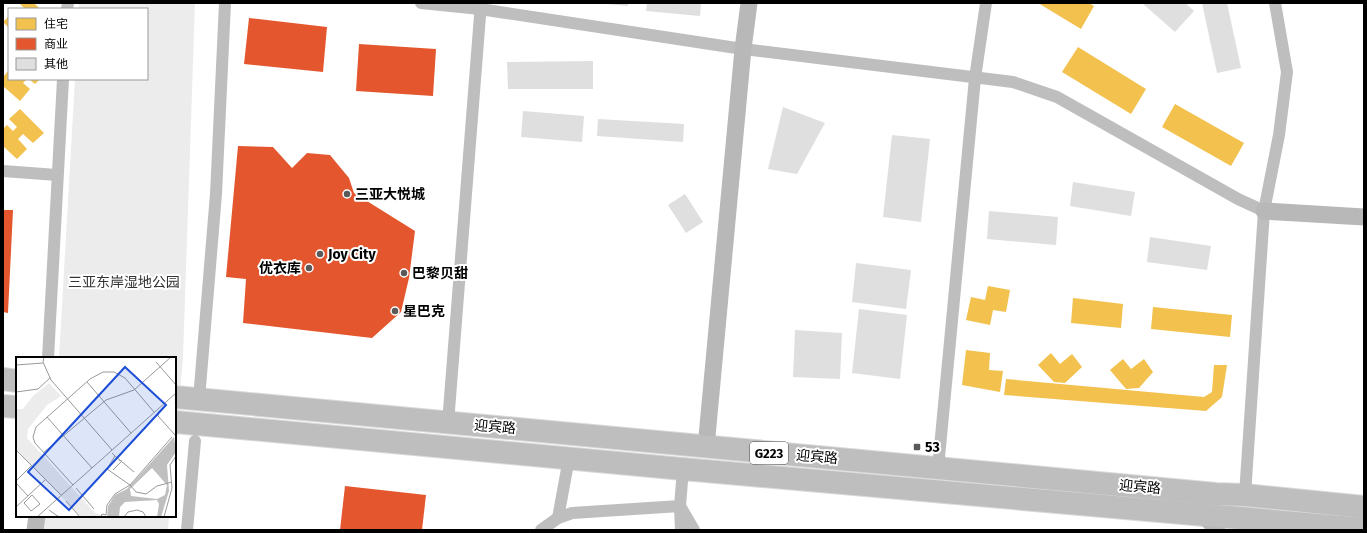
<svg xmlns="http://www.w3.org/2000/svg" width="1367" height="533" font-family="'Fira Sans','Noto Sans SC',sans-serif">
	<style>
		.green { fill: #ececec }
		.homes { fill: #f2c14e }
		.shops { fill: #e4572e }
		.building { fill: #dfdfdf }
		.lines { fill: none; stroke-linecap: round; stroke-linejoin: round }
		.highway-casing { stroke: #dbdbdb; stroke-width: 24 }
		.street { stroke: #bebebe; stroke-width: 12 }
		.secondary { stroke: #b8b8b8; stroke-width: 17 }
		.highway { stroke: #bebebe; stroke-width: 22 }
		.poi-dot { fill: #595959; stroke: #fff; stroke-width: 1.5 }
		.labels { text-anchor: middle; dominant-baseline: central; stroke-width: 4; stroke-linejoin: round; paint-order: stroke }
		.shield { fill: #fff; stroke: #4c4c4c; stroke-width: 1 }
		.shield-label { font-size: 13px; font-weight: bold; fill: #000 }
		.poi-label { font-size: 14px; font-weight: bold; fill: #000; stroke: #fff; text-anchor: start }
		.park-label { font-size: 14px; fill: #333; stroke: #fff }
		.street-label { font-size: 14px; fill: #000; stroke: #fff }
		.inset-road { fill: none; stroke: #999; stroke-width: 1 }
		.view { fill: #1d4ed8; fill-opacity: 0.15; stroke: #1d4ed8; stroke-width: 2 }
		.inset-edge { fill: none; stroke: #000; stroke-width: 2 }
	</style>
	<rect width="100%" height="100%" fill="#fff"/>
	<g class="green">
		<polygon points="79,3 195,3 183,357 175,449 175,358 59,358 75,79 147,79 147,9 79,9"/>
		<polygon points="45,516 169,516 168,530 43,530"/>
	</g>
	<g class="homes">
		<polygon points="19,3 34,3 40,9 25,9"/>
		<polygon points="1038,3 1089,3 1094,6 1081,29"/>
		<polygon points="9,16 9,28 3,22"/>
		<polygon points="1078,47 1146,89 1131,114 1062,72"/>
		<polygon points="9,70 9,79 27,79 23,83 30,89 20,101 3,86 3,77"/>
		<polygon points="29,79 40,79 35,84"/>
		<polygon points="1175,104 1244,143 1231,166 1162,127"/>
		<polygon points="20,109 44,133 33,143 23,134 18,139 27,149 17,159 3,146 3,129 7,125 13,131 17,127 9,119"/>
		<polygon points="988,286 1010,290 1006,312 993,310 990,325 966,320 971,297 985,300"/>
		<polygon points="1073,298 1123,304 1121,328 1071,323"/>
		<polygon points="1153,307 1232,315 1230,337 1151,329"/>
		<polygon points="966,350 990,353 989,370 1003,371 1000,392 962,385"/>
		<polygon points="1051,353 1060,364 1072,354 1082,367 1065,383 1054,382 1038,365"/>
		<polygon points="1123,359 1131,369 1144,359 1153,372 1139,388 1126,389 1110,370"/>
		<polygon points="1214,365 1227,365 1222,397 1206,411 1004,395 1006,379 1204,397 1212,392"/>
	</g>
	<g class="shops">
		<polygon points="249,18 327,27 323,72 244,64"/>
		<polygon points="359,44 436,49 433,96 356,91"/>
		<polygon points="238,146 273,147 292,168 307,153 330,155 349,178 354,193 415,231 409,278 401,312 372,338 243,323 246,279 226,277"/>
		<polygon points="3,210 13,210 8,313 3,312"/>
		<polygon points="345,486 426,495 422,530 340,530"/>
	</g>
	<g class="building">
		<polygon points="606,3 628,3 628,6 606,4"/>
		<polygon points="647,3 701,3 700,16 646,11"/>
		<polygon points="1142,3 1185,3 1194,11 1175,32"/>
		<polygon points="1202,3 1227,3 1241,68 1217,73"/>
		<polygon points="593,61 593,89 508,89 507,62"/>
		<polygon points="783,107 825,123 797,174 768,169"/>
		<polygon points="523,111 584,116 582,142 521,137"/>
		<polygon points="598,119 684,124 683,142 597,136"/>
		<polygon points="892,135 930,139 921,222 883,217"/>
		<polygon points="1073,182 1135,192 1131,216 1070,206"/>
		<polygon points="685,194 703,222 686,233 668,205"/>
		<polygon points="989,211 1058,217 1056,245 987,239"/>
		<polygon points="1150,237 1211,246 1207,270 1147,262"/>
		<polygon points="856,263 911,270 906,309 852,302"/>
		<polygon points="859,309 907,315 900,379 852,373"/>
		<polygon points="795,330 842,333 840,379 793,377"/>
	</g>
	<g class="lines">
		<g class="highway-casing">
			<g id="highway">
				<polyline points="3,379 17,381"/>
				<polyline points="175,397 1216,494 1245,495 1364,507"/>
				<polyline points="3,406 17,407"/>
				<polyline points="175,422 683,469 1364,529"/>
			</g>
		</g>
		<g class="street">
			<polyline points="421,3 480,9 743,49 1013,82 1057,97 1238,199 1264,211"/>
			<polyline points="67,9 68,3"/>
			<polyline points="3,171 57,175"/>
			<polyline points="48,358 63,79"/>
			<polyline points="199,399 216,194 225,3"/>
			<polyline points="448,423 481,3"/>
			<polyline points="938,468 975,78 986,3"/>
			<polyline points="1245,495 1264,211 1279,135 1287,72 1275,3"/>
			<polyline points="680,506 694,530"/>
			<polyline points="680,509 681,530"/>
			<polyline points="558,518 569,458"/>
			<polyline points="187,530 195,441"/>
			<polyline points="541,530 558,518 572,513 680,506 683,469"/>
		</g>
		<g class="secondary">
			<polyline points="1264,211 1364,217"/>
			<polyline points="706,447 743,49 749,3"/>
			<polyline points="1204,515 1217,530"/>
			<polyline points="35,530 37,516"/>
		</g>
		<use href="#highway" class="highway"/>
	</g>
	<g class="poi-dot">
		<circle cx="347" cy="194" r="4"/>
		<circle cx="320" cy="254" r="4"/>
		<circle cx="309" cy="268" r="4"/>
		<circle cx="404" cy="273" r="4"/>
		<circle cx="395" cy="311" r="4"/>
		<rect x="913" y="443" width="8" height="8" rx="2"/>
	</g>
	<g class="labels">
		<rect class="shield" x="750" y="442" width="38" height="22" rx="3"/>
		<g class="shield-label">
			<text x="769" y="453">G223</text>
		</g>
		<g class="poi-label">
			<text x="355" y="194">三亚大悦城</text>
			<text x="328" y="254">Joy City</text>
			<text x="301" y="268" text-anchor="end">优衣库</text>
			<text x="412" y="273">巴黎贝甜</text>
			<text x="403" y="311">星巴克</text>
			<text x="925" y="447">53</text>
		</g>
		<g class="park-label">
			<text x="124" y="282">三亚东岸湿地公园</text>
		</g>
		<g class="street-label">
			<text transform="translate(495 427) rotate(5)">迎宾路</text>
			<text transform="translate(817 457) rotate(5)">迎宾路</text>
			<text transform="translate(1140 487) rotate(5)">迎宾路</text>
		</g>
	</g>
	<g transform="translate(16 357)">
		<rect width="160" height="160" fill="#fff"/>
		<path d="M33,26l12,13 -14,9 -19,24 -1,9 68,75 12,4h-26l-65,-68v-40h7l10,-13z" fill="#ececec"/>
		<path d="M158,80l2,15 -9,13 2,26 -8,26h-4l2,-13 -2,-4 -32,2 -5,5 -1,10h-12l1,-11 7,-11 12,-6zM136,111l15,17 -2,10 -8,4 -26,-3 -1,-7z" fill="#bfbfbf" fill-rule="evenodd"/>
		<path class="inset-road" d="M28,0l-1,5 8,18 61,70M140,5l20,23M0,8l27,-2M71,25l44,51M0,35l22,-3 12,-11M143,54l-1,5 18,20M31,60l45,51M0,93l45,45M27,96l63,-53 28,-10 37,-33M96,96l3,3 -8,13 23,16M99,99l19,16M97,113l9,-9 -3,-1M0,124l16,-16M0,126l12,13M57,128l-38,-42 -2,-6 3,-10 54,-48 13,-7h11l11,6 29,34M114,128l6,7 10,2 11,-8 15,-4M60,131l18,21M16,138l8,9 -9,7 -7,-8zM50,144l14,16M0,150l29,-27M33,153l10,7M21,160l139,-124M85,160l1,-3 4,1 1,-10 8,-11 15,-9 42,-48M108,160l4,-5 9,-2 6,2 3,5M148,160l8,-29 -2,-23 6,-9"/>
		<path class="view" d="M109,10l41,38 -97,105 -41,-38z"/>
		<rect width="160" height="160" class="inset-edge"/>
	</g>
	<rect width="1367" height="533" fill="none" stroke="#000000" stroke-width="8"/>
	<rect x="8" y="8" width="140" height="72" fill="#ffffff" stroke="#999999"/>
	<rect x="16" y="18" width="20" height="12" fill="#f2c14e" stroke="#999999"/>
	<text x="44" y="28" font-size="12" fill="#000000">住宅</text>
	<rect x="16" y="38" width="20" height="12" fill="#e4572e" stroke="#999999"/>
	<text x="44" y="48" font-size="12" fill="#000000">商业</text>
	<rect x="16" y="58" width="20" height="12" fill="#dfdfdf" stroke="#999999"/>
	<text x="44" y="68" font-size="12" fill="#000000">其他</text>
</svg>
